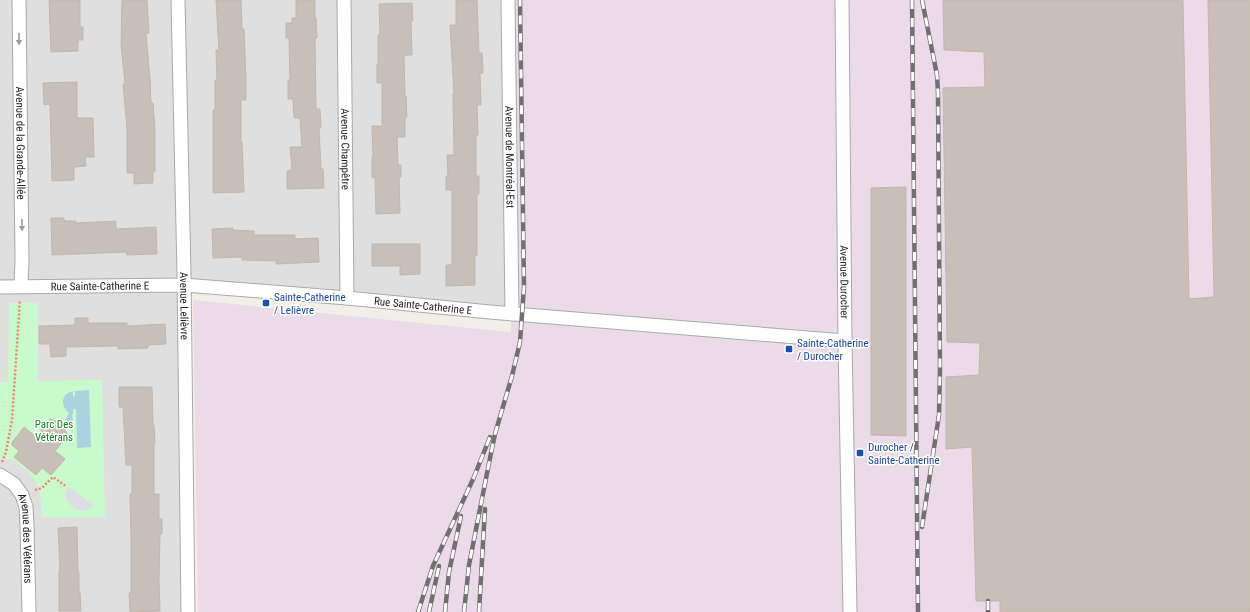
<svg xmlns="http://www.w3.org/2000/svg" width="1250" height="612" font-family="'Roboto Condensed',sans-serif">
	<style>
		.residential { fill: #e0dfdf }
		.industrial { fill: #ebdbe8 }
		.park { fill: #c8facc }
		.plaza { fill: #dddde8 }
		.water { fill: #aad3df }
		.building { fill: #c7bfb8; stroke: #c4b6ab }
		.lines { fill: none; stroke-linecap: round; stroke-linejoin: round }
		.minor-casing { stroke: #a9a9a9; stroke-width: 15 }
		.path { stroke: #fa8072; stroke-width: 2.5; stroke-dasharray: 2 2; stroke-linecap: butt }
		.minor { stroke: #fff; stroke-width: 13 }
		.rail-casing { stroke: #707070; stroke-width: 4.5 }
		.rail { stroke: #fff; stroke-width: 3; stroke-dasharray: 9; stroke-linecap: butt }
		.oneway { fill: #9c9c9c }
		.transit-dot { fill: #1a4fb4; stroke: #fff; stroke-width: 1.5 }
		.labels { text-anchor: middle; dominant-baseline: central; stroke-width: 3; stroke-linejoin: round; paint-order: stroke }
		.street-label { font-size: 11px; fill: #222; stroke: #fff }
		.transit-label { font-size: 11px; fill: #164399; stroke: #fff; text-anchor: start }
		.park-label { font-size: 11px; fill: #0c8416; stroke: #fff }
	</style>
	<rect width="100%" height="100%" fill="#f2efe9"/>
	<polygon class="residential" points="0,0 508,0 512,314 184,286 189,612 0,612"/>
	<polygon class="industrial" points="504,0 1250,0 1250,612 198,612 193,300 511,332"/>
	<polygon class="park" points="38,302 38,381 102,380 105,517 42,517 40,493 36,481 28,472 13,460 0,458 0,382 8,382 9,303"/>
	<polygon class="plaza" points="68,486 94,506 88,509 83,511 77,510 72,507 66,499 65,494"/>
	<path class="water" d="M89,390l2,57 -14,1 -1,-39h-3v5h-1l1,9 -8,-3 4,-7c-9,-8 -8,-19 4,-22v5l2,1v-6z"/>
	<g class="building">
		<polygon points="49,0 80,0 80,27 83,27 83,40 78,40 78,51 51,52"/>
		<polygon points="122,0 147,0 149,33 146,33 150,79 151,103 153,103 155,130 155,172 153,172 153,183 134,184 134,173 127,173 127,128 123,84 125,84 121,44"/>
		<polygon points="216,0 241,0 242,29 244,29 246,80 246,100 241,100 241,142 242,142 244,192 213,193 213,110 215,110 215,80 217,80 216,50 219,50"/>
		<polygon points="296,0 315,0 315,18 316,18 317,38 315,38 316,109 320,109 321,127 319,128 321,169 323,169 324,188 287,189 287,171 292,170 290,147 302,147 300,118 294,118 293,99 288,99 288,80 290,80 289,38 286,38 286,23 292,23 292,18 296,18"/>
		<polygon points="456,0 477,0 479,53 482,53 483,73 480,73 481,105 477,105 478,135 476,135 476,176 479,176 479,194 477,194 477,255 475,255 475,285 446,286 446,265 452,265 452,190 446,190 446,176 448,176 447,155 454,155 453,94 454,94 450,25 456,25"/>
		<polygon points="943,0 1183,0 1189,299 1214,297 1208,0 1250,0 1250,612 1000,612 1000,601 976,601 972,447 946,449 946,377 979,375 980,343 947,342 943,88 985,87 984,52 944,50"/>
		<polygon points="412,3 413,21 411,21 412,55 404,55 405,96 406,96 407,117 405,117 405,137 397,137 398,165 401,165 401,177 399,177 400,213 376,214 375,177 372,178 372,157 373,157 372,126 382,126 382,83 377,83 377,64 378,64 378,35 380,35 379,4"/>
		<polygon points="77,82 77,118 93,118 94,157 85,157 86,166 74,167 74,180 52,181 50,104 44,105 43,83"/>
		<polygon points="906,187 906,436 871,435 871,188"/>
		<polygon points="51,218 64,218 64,221 76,221 76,223 116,221 116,229 156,227 157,254 127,255 126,252 52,255"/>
		<polygon points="233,228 233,230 254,231 254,235 295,235 295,239 318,238 319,262 276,264 276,261 242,260 242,257 213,258 212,229"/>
		<polygon points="372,244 420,244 420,274 400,275 400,266 372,266"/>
		<polygon points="75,318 88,318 88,323 127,323 127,326 165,324 166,344 148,345 148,348 118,349 118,346 66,347 66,356 51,357 50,344 39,344 39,326 75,325"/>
		<polygon points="119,387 152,387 153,425 154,425 155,444 154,444 154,494 159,494 159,519 162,519 162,534 160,534 159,580 160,611 130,612 129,593 131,593 131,540 130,494 132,494 132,465 126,465 123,407 119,407"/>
		<polygon points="50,419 61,423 68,435 55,451 65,459 51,475 42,468 36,475 14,457 19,451 11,444 24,427 36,437"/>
		<polygon points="77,527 78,572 79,572 79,592 80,592 81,611 59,611 59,570 60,570 58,528"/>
	</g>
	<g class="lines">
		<g class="minor-casing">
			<g id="minor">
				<path id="s1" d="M19,0l3,260 -1,26"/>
				<path id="s2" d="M178,0l6,273 4,339"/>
				<path id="s3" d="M344,0l3,298"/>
				<path id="s4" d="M508,0l4,314"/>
				<path id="s5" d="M842,0l3,341 5,271"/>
				<path id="s6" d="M0,287l184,-2 163,13 143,14 355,29"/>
				<path id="s7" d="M0,475l14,9 8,11 4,12 1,19 2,86"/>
			</g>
		</g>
		<g class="path">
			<polyline points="2,462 6,452 12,420 20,300"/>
			<polyline points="35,490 42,488 53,477 67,487"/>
		</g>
		<use href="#minor" class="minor"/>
		<g class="rail-casing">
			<g id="rail">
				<polyline points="912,0 918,612"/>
				<polyline points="922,0 937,75 938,93 940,370 939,415 922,527"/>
				<polyline points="988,601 988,612"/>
				<polyline points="418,612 433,566 474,477 490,437"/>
				<polyline points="429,612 439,566"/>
				<polyline points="445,612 449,572 461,516"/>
				<polyline points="464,612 469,565 491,453 495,434 512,376 520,342 524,287 520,0"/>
				<polyline points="479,612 485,509"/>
			</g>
		</g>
		<use href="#rail" class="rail"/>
	</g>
	<defs><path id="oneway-solid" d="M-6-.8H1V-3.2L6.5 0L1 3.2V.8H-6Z"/></defs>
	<g class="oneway">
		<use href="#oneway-solid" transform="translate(19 39) rotate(89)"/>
		<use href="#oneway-solid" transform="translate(22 225) rotate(89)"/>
	</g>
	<g class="transit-dot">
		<rect x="262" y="299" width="8" height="8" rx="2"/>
		<rect x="785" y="345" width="8" height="8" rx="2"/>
		<rect x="856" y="449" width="8" height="8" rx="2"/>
	</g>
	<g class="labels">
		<g class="street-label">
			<text stroke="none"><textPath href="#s1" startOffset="143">Avenue de la Grande-Allée</textPath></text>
			<text stroke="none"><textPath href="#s3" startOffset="149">Avenue Champêtre</textPath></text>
			<text stroke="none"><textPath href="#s4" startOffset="157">Avenue de Montréal-Est</textPath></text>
			<text stroke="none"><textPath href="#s5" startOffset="282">Avenue Durocher</textPath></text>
			<text stroke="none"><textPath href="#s6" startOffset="100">Rue Sainte-Catherine E</textPath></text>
			<text stroke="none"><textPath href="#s6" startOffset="424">Rue Sainte-Catherine E</textPath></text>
			<text stroke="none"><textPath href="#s2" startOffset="306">Avenue Lelièvre</textPath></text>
			<text stroke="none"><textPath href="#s7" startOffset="74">Avenue des Vétérans</textPath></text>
		</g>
		<g class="transit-label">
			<text x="274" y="297">Sainte-Catherine<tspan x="274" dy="13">/ Lelièvre</tspan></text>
			<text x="797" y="343">Sainte-Catherine<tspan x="797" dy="13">/ Durocher</tspan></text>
			<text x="868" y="447">Durocher /<tspan x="868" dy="13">Sainte-Catherine</tspan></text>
		</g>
		<g class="park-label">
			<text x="54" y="424">Parc Des<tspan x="54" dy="13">Vétérans</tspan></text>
		</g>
	</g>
</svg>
